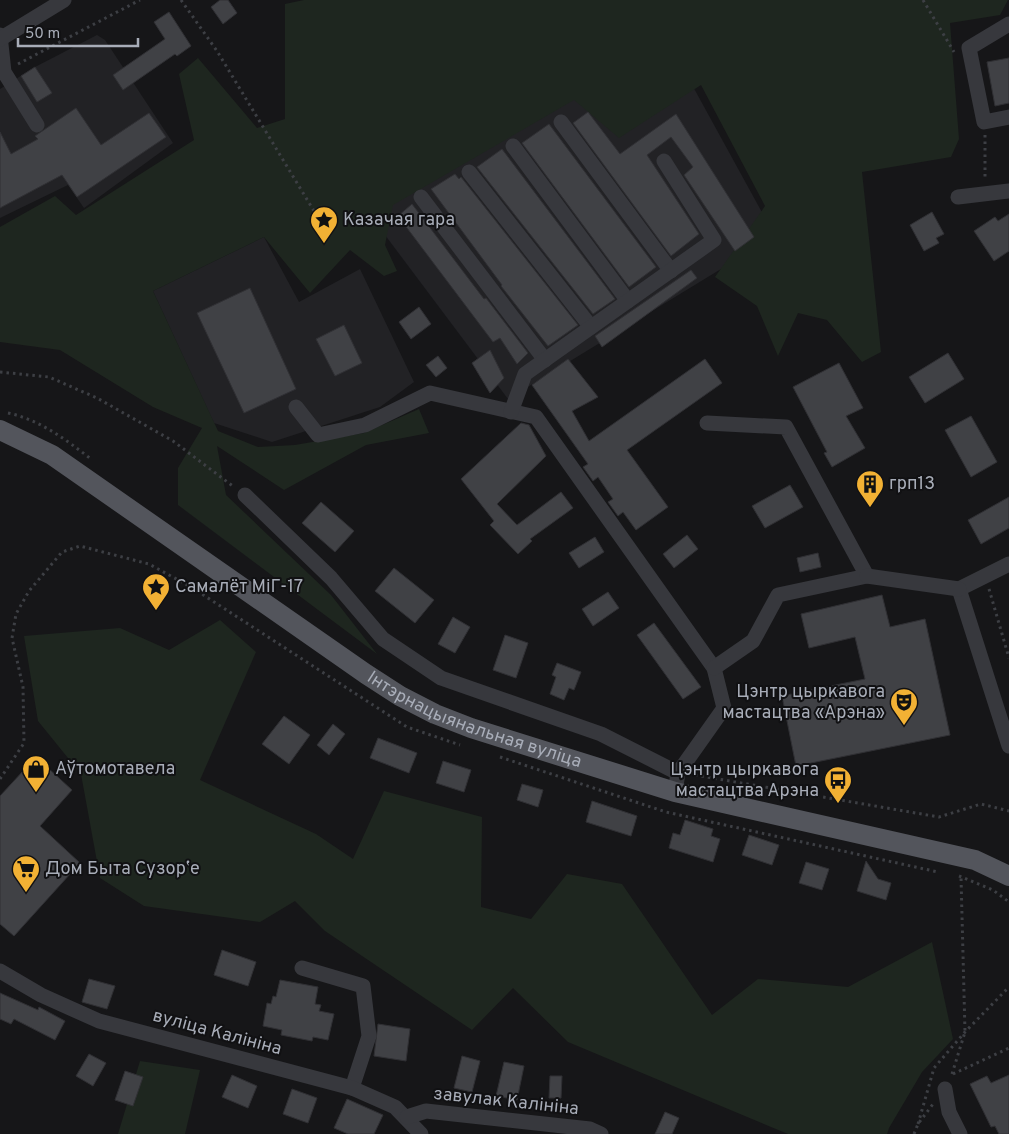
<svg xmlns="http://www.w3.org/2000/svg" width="1009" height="1134" font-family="Overpass,sans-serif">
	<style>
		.built { fill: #222225 }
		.green { fill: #1e261f }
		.building { fill: #404145; stroke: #303034 }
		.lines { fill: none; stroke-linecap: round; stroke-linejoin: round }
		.path { stroke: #3d3f44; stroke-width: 3; stroke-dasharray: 2.5 4; stroke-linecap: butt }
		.minor { stroke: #37383d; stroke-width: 15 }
		.major { stroke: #53555c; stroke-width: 20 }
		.labels { text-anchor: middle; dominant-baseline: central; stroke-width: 4; stroke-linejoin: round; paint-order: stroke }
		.poi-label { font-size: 18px; fill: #a8adb8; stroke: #111113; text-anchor: start }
		.street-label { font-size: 18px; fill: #a8adb8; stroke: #111113 }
	</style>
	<rect width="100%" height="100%" fill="#161618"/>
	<g class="built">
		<polygon points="97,35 105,40 173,143 84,208 68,185 0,218 0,89 35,67"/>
		<polygon points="586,77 691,83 775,236 508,399 367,211"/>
		<polygon points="264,237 299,302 360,269 414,382 380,407 272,442 214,423 153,291"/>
	</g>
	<g class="green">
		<polygon points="304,0 1008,0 1000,15 950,23 959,139 951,157 862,172 881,352 862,362 827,320 798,313 778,356 757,306 715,277 765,206 701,85 619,138 574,100 393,205 385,245 397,271 384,276 350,250 310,293 264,237 153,291 218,431 258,447 295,445 364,433 419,409 429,433 366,445 284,490 217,446 226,495 331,595 377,654 178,505 178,468 202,428 153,407 60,350 0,342 0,227 55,196 76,215 194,140 179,74 198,58 257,128 285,119 285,4"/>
		<polygon points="220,620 256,652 200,780 316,834 353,859 384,791 482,817 481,907 531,919 567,874 622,884 712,1015 758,979 848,987 932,942 953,1039 922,1072 889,1128 887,1134 788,1134 568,1042 513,988 472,1030 325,931 295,901 260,922 144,906 100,878 81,774 38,721 24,636 120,628 169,650"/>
		<polygon points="140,1061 200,1070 185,1134 118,1134"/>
	</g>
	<g class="building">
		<polygon points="220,0 228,0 237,13 223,24 211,7"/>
		<polygon points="169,12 191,46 177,56 175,54 123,90 113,75 165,39 154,22"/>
		<polygon points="1009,58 1009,103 995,106 987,62"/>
		<polygon points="35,67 52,93 37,102 21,76"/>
		<polygon points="76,108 101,145 149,113 166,137 77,197 62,175 0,208 0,132 11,154 38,139 35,136"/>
		<polygon points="588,112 620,154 676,114 754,237 735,251 684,175 693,167 671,137 647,155 699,234 671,256 573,123"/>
		<polygon points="549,124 656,267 629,287 522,143"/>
		<polygon points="502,149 615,299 593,314 477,167"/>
		<polygon points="455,174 459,179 461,177 578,325 548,346 501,286 502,285 431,189"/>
		<polygon points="412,204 484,299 486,298 528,353 517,364 500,338 493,342 398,216"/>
		<polygon points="932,212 944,234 936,238 939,243 924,251 910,225"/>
		<polygon points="1009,214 1009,251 994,261 974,231 995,217 998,221"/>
		<polygon points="691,270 697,278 602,347 595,336"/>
		<polygon points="250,288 296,389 244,413 197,313"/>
		<polygon points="419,307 431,324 411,339 399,322"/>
		<polygon points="344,325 362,363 335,376 316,339"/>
		<polygon points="490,350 504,378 490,393 472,363"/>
		<polygon points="948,353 964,379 925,403 909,377"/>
		<polygon points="438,356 447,368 436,377 426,365"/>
		<polygon points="568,359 598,397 572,411 589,441 705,359 722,383 627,450 668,507 636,530 623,512 618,516 608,502 613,499 598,477 593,481 583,467 588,464 532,385"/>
		<polygon points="839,363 863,408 846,416 865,448 832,467 824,453 827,452 793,387"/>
		<polygon points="971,416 997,462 971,477 945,430"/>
		<polygon points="521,423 529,425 546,456 497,504 517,525 561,492 573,508 530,539 532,541 518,554 490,525 494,521 461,479"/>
		<polygon points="790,485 803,507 765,528 752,506"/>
		<polygon points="1009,497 1009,528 981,544 968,520"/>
		<polygon points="321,502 354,531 335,552 302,523"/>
		<polygon points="687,535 698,549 674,568 663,554"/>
		<polygon points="595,537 604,552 579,568 569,553"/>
		<polygon points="818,553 821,567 800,572 797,558"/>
		<polygon points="394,568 434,600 415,623 375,591"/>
		<polygon points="608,592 619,608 593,626 582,609"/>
		<polygon points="882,595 890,627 925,619 950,735 796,766 782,696 865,679 855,637 809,648 801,614"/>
		<polygon points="453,617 470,627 455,653 438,644"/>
		<polygon points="654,623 701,687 683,699 637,635"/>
		<polygon points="505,635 528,643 516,678 493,670"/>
		<polygon points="557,663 581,672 574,690 569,688 564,700 550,694 556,677 552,675"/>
		<polygon points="284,716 310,735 289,764 262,744"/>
		<polygon points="333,724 345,734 329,755 317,745"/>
		<polygon points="378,738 417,753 409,773 370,758"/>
		<polygon points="36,757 72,790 40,826 80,863 14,936 0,924 0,796"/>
		<polygon points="443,761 471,770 464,792 436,783"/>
		<polygon points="522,784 543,790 538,807 517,800"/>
		<polygon points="592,801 637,816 631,836 586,822"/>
		<polygon points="685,820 713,829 711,836 720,839 713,862 669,848 673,833 680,835"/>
		<polygon points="749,835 779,845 772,865 742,855"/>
		<polygon points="866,861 878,879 891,883 886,900 857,891"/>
		<polygon points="806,862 829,869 822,890 799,883"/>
		<polygon points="222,950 256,962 248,986 214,975"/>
		<polygon points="89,979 115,986 107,1009 82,1002"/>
		<polygon points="280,980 318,987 315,1004 321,1005 319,1011 334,1014 328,1040 313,1037 312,1041 281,1035 282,1030 263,1026 267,1003 271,1004 273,996 276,997"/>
		<polygon points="0,993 38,1010 39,1007 65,1021 55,1040 14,1019 11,1024 0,1019"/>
		<polygon points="378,1024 410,1029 406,1061 374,1056"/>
		<polygon points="89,1054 106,1063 93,1086 76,1076"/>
		<polygon points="462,1056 480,1061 472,1092 454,1088"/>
		<polygon points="504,1062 524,1066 517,1100 496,1096"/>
		<polygon points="125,1071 143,1077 133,1106 115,1100"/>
		<polygon points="232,1075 257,1086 248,1108 222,1097"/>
		<polygon points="1009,1075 1009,1134 999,1134 995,1126 991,1127 970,1084 987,1076 991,1083"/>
		<polygon points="550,1076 562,1076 561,1098 549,1098"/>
		<polygon points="292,1089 317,1098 308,1123 283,1114"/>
		<polygon points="347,1099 383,1115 374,1134 348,1134 334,1128"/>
		<polygon points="665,1112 679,1118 672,1134 655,1134"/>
	</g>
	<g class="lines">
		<g class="path">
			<polyline points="181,0 217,51 314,211"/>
			<polyline points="923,0 954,52"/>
			<polyline points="18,64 140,0"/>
			<polyline points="985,135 985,179"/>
			<polyline points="0,372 49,377 97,398 173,441 234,487"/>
			<path d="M8,413c32,7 57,26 83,46"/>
			<polyline points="989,589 1009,658"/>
			<polyline points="500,757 666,812 938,872"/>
			<polyline points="695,775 939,817 981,804 1009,811"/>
			<polyline points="0,779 24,743 23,687 12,638 16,614 29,591 62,552 80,546 149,564 191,587 407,727 460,745"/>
			<polyline points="959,876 993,890 1009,902"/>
			<polyline points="952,1074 965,1032 961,877"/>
			<polyline points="953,1074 1009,1048"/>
			<polyline points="918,1124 934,1068 965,1032 1009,987"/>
			<polyline points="914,1134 918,1124 933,1104"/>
		</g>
		<g class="minor">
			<polyline points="1009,24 969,48 984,122 1009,117"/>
			<polyline points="0,35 4,72 37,125"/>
			<polyline points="0,39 64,0"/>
			<polyline points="561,122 671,271"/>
			<polyline points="513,146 628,301"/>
			<polyline points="469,172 591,327"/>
			<polyline points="421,197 545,360"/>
			<polyline points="958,197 1009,191"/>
			<polyline points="296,407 318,435 365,425 430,393 536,417 714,668 724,708 678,773 675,792"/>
			<polyline points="511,412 525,374 714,240 664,161"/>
			<polyline points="707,423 786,427 867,576 778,595 753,641 714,668"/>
			<polyline points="245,495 331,578 383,639 441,678 601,734 678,773"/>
			<polyline points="1009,564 959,589 1009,746"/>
			<polyline points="867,576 959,589"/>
			<polyline points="302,968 363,986 369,1036 352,1088"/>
			<polyline points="0,971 41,995 99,1021 352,1088 395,1107 421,1134"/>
			<polyline points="945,1089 949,1112 960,1134"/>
			<polyline points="407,1117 426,1111 590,1129 601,1134"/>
		</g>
		<path class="major" id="s1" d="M0,430l52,25 314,219 34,22 35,18 36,14 204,64 300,68 34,16"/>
	</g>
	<defs>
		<g id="sight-pin" transform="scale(1.4375)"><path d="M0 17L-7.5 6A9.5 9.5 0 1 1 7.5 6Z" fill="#f2b134" stroke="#111113"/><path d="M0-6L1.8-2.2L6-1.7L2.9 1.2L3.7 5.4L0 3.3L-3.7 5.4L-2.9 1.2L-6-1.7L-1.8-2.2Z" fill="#111"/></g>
		<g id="building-pin" transform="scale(1.4375)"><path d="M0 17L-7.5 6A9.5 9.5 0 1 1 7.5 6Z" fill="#f2b134" stroke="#111113"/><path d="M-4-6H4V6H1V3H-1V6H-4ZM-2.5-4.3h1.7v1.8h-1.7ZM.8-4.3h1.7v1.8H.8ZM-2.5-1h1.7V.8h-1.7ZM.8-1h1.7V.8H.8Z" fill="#111"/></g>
		<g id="theatre-pin" transform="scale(1.4375)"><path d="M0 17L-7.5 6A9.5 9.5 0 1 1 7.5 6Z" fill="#f2b134" stroke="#111113"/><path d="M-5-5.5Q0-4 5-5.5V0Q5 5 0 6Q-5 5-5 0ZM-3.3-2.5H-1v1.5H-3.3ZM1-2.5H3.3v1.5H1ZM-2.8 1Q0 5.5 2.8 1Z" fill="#111"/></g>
		<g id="shop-pin" transform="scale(1.4375)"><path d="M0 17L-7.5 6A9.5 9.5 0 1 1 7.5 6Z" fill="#f2b134" stroke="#111113"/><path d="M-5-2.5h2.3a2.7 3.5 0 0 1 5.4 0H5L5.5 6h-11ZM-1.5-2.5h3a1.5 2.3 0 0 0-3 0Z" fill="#111"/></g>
		<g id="bus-pin" transform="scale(1.4375)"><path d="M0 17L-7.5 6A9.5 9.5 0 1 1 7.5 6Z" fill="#f2b134" stroke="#111113"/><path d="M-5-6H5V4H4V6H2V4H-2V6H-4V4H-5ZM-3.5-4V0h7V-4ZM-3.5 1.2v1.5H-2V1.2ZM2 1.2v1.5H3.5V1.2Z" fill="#111"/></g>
		<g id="supermarket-pin" transform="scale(1.4375)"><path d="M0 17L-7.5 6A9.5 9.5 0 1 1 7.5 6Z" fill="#f2b134" stroke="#111113"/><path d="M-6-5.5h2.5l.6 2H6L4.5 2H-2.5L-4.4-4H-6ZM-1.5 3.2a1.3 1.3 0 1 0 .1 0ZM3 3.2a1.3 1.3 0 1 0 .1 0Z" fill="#111"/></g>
	</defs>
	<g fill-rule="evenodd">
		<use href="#sight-pin" x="324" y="220"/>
		<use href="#building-pin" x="870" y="484"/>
		<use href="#sight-pin" x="156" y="587"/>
		<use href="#theatre-pin" x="904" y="702"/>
		<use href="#shop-pin" x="36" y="769"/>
		<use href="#bus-pin" x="838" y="780"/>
		<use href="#supermarket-pin" x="26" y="869"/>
	</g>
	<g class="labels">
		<g class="poi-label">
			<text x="343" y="220">Казачая гара</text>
			<text x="889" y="484">грп13</text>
			<text x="175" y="587">Самалёт МіГ-17</text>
			<text x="885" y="692" text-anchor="end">Цэнтр цыркавога<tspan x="885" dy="21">мастацтва «Арэна»</tspan></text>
			<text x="55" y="769">Аўтомотавела</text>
			<text x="819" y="770" text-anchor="end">Цэнтр цыркавога<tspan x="819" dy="21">мастацтва Арэна</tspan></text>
			<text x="45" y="869">Дом Быта Сузорʼе</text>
		</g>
		<g class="street-label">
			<text stroke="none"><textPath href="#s1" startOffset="559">Інтэрнацыянальная вуліца</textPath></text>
			<text transform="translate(217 1033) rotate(15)">вуліца Калініна</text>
			<text transform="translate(506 1102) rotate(6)">завулак Калініна</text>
		</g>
	</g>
	<path d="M18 38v8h120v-8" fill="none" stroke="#a8adb8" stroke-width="2.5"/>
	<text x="25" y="38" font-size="15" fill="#a8adb8" stroke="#111113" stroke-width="4" paint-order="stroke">50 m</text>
</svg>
